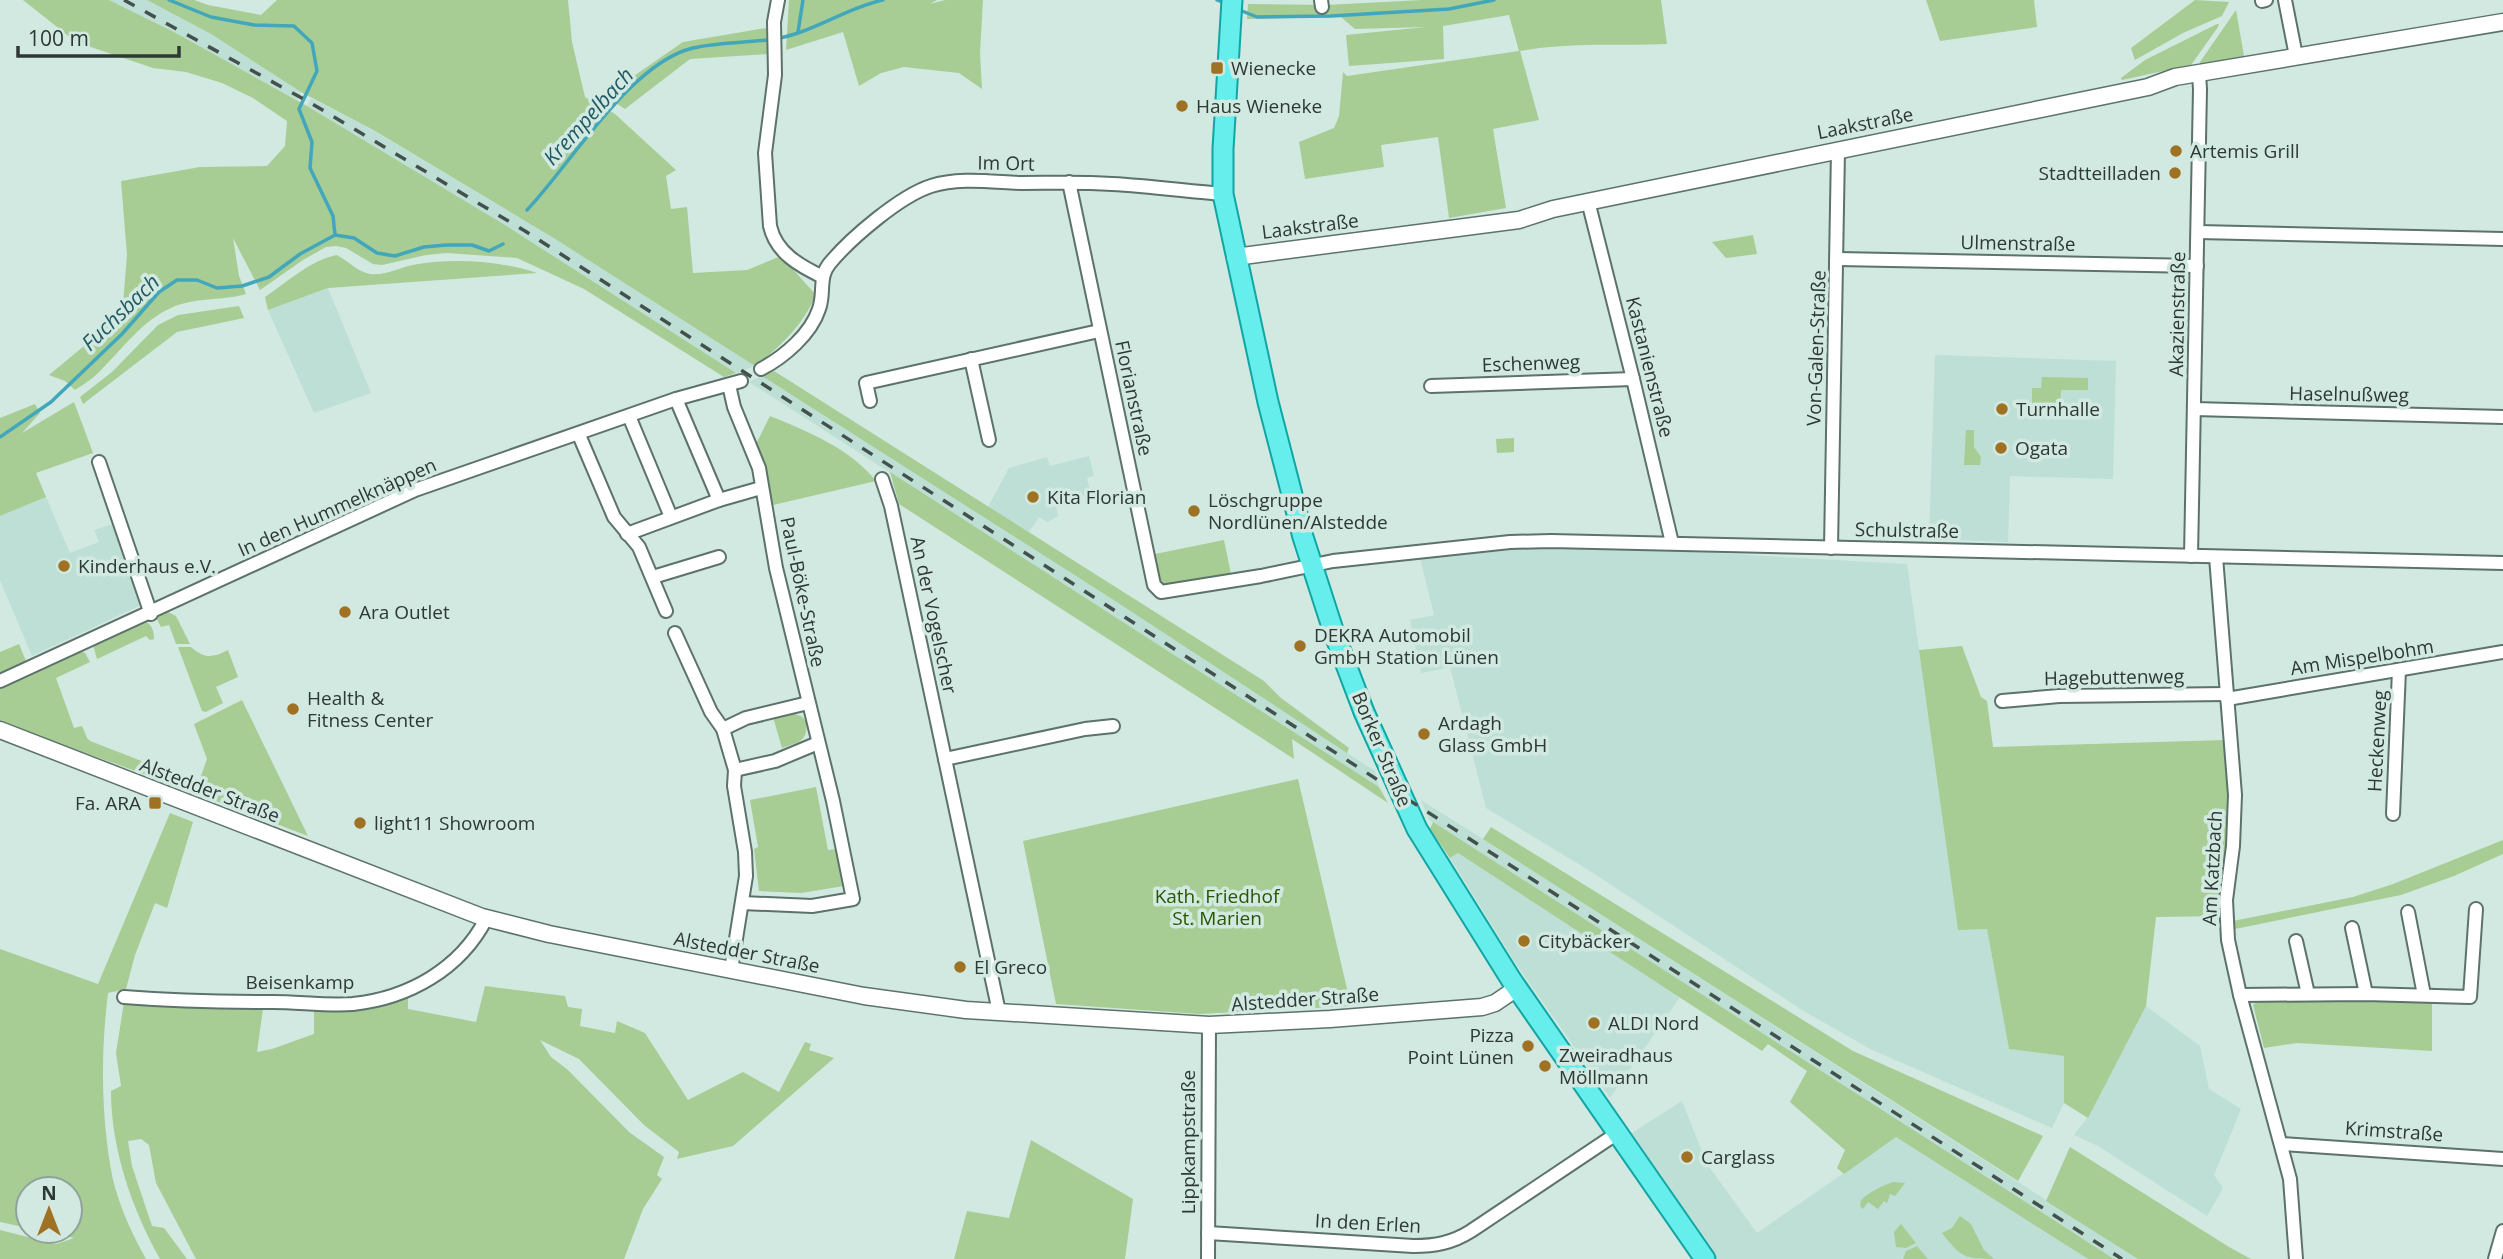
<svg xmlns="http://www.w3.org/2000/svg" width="2503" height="1259" font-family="'Open Sans',sans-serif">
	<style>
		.built { fill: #bedfd5 }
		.green { fill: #a7cd94 }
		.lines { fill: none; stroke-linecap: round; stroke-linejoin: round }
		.stream { stroke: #42a7bb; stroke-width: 3.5 }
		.minor-casing { stroke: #5c726b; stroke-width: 16 }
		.tertiary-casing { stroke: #5c726b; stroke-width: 19 }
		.primary-casing { stroke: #10a6a4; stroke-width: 23 }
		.minor { stroke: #fff; stroke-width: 12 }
		.tertiary { stroke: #fff; stroke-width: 16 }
		.primary { stroke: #66eeec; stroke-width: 19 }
		.rail { stroke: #44504c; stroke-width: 3.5; stroke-dasharray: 12 12; stroke-linecap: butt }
		.poi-dot { fill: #9f7123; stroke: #d1e9e1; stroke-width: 2.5 }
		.labels { text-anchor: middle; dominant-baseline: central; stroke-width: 7; stroke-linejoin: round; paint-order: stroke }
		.poi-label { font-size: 19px; fill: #2e3835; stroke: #d1e9e1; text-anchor: start }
		.street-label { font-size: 19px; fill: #2e3835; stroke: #d1e9e1 }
		.park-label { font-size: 19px; fill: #295600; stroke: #d1e9e1 }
		.water-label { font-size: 21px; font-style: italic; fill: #215964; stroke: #d1e9e1 }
	</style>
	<rect width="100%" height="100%" fill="#d1e9e1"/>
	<g class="built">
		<polygon points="109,0 147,0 211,34 301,92 297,100 174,32"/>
		<polygon points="311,98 374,131 552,237 755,366 736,373 505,225 307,106"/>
		<polygon points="328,288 371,393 314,413 268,310"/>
		<polygon points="1935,355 2116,361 2113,479 2010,476 2008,542 1929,539"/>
		<polygon points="762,376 1112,599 1375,771 1379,787 749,382"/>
		<polygon points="1089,456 1094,476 1087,478 1091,494 1055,501 1058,516 1047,522 1039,517 1029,532 988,507 1009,468 1047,457 1050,466"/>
		<polygon points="46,497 70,553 99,542 94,530 113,524 141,605 32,656 0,580 0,516"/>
		<polygon points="1544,548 1640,549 1907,564 1958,929 1987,928 2009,1049 2065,1056 2064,1103 2052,1128 1870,1049 1802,1010 1590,871 1486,808 1450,667 1421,673 1410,620 1434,615 1420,557 1470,550"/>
		<polygon points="1421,800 1483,839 2138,1259 2114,1259 1429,820"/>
		<polygon points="1458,853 1680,997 1610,1098 1516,964 1450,858"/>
		<polygon points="2146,1006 2200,1046 2209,1089 2241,1109 2214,1175 2223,1188 2207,1216 2098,1146 2074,1135 2088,1117"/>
		<polygon points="1682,1101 1707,1164 1757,1233 1896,1137 2088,1259 1718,1259 1632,1133"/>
	</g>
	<g class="green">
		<path d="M23,0h86l65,32 133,74 198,119 231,148 -12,4 -140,-88 -67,-31 -70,-5 -21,2 -44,10 -9,-1 -27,-16 -10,-2 -10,1 -23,13 -43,30 -27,-52 6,38 7,18c-24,7 -52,3 -75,14 -28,12 -49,41 -70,62 -7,8 -17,14 -26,20l-10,-9 -16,-6 47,-39 27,-32 4,-49 -6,-74 79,-14 67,-1 18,-20 2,-25 -34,-23 -31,-15 -36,-11 -33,-4 -77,-26z"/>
		<path d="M147,0h47l14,5 53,10 16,-15h291l4,42 13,55 30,17 61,56 -10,6 5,33 16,-2 6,66 54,-3 34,-14 35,39c-14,31 -34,50 -61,71l-203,-129 -177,-106 -74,-39 -90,-58z"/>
		<polygon points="789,0 937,0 930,4 945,0 983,0 980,53 982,89 959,73 904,67 881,73 859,86 843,32 786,50"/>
		<path d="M1422,0h239l6,44c-50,2 -98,-2 -147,7l19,69 -46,9 13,79 -57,10 -11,-81 -57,8 3,22 -79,12 -6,-37 35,-14 5,-12 4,-44 4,4 172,-25 -10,-36 -66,11 1,33 -95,7 -3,-31 79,-8 -70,2 -14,-12 -94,2 1,-15 78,1z"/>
		<polygon points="1926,0 2034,0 2037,27 1940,41"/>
		<polygon points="2195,0 2229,2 2222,16 2183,33 2135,60 2131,48"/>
		<polygon points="2236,10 2244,56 2200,65 2200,62"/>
		<polygon points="2217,24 2219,24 2218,27 2191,65 2122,80 2121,78 2145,60"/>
		<polygon points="766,28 768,54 690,59 625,109 605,96 683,42"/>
		<polygon points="1753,235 1757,254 1726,258 1712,242"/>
		<path d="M337,255c11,6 21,17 33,19 16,2 33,-8 48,-10 37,-6 84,-3 119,9l-209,15 -60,22 -3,-13c21,-14 47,-38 72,-42z"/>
		<polygon points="239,306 244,318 177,332 83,404 80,397 112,372 158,325 178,315"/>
		<polygon points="774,371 1264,681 1281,698 1349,748 1347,753 1112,599 762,376"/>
		<polygon points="2042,377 2088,378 2088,390 2061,390 2060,406 2032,406 2032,388 2041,388"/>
		<polygon points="74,402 93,453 36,473 46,497 0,516 0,418 35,404 40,413 22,433"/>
		<path d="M770,416c37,15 81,33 106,65l-103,24 -8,-33 -11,-24z"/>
		<polygon points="1966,430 1974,430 1974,447 1981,457 1980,465 1964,465"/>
		<polygon points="1514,438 1514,452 1497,453 1496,439"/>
		<polygon points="890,472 1379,787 1388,803 1292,739 1294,759 899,504"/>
		<polygon points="1224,540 1231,574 1162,586 1155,554"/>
		<polygon points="168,612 176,616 190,644 176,644 169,625 161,627 156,617 160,613"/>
		<path d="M145,621c7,4 9,10 9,18l-4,1 -4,-4 -49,23 -4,-14z"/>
		<polygon points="19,644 26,661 0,675 0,652"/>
		<polygon points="1962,646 1981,697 1987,701 1993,747 2225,740 2229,800 2223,916 2156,917 2146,1006 2088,1118 2064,1103 2064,1056 2009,1049 1987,929 1958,930 1919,650"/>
		<path d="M178,647h13c13,12 22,11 37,3l10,27 -22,10 7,16 -17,9 -4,-1z"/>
		<polygon points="81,651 85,653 90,662 56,678 74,728 82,726 87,738 90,741 188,779 191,782 188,790 0,722 0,688"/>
		<polygon points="242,700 308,836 195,793 207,759 194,724"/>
		<path d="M787,712l14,4 6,6c0,20 -8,20 -25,26l-9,-31z"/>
		<polygon points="1298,779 1351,1006 1199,1014 1056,1004 1023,841"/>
		<polygon points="816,787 828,850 837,849 844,886 801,893 759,891 754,849 758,847 750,800"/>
		<path d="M170,813l23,9 -26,86 -12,-5 -20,52 -9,34 -18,4c-7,56 -7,115 2,171 5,34 20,66 36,95h-146v-29l56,14 18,-6 -31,-7h27v-42h-42v39l-28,-6v-273l98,35z"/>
		<polygon points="1433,822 2021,1199 2114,1259 2088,1259 1896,1137 1844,1174 1837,1168 1845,1150 1790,1102 1807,1071 1768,1044 1762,1051 1458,853 1450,858 1430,829"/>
		<polygon points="1491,827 1853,1051 2043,1136 2018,1181 1483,839"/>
		<polygon points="2503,840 2503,854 2454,876 2401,895 2235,929 2233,921 2353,897 2393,884"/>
		<path d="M485,986l80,10 3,11 14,2 -2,17 35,7 2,-12 28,12 43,67 55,-28 36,20 26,-50 6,2 -2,6 25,8 -101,88 -56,13 2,-7 -35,-27 -65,-66 -39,-19 11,17 17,13 61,62 35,25 -7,18 5,4 -19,30 -19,50h-428l-40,-76 -7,-38 -8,-6 -13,2 4,25 20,60 12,2 23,31h-27c-28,-50 -49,-110 -49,-168l10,-5 -5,-33 8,-51 139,7 -6,43 15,-3 42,-15v-24h50l44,-14v13l68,13z"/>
		<polygon points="2259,1000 2432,1002 2432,1051 2297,1043 2264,1048 2253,1005"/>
		<polygon points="1031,1140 1133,1199 1125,1259 954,1259 967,1211 1009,1218"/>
		<polygon points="2070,1147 2229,1247 2251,1259 2138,1259 2046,1201"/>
		<path d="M1894,1182l11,1 -10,13 -5,-2 -3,9 -3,-2 -6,8 -10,-7 -5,7 -3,-3 1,-6c10,-9 20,-14 33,-18z"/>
		<path d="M1960,1216l11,8 13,26 10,9c-30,0 -33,-2 -52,-26l10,-5z"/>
		<polygon points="1901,1224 1916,1243 1906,1248 1896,1247 1894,1232"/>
		<polygon points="1917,1246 1928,1259 1903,1259 1906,1251"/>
	</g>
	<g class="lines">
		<g class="stream">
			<polyline points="1217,0 1227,4"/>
			<polyline points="1237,9 1257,17 1331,16 1449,9 1494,0"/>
			<polyline points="798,32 803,0"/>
			<path d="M527,210c44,-46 103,-147 166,-162 34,-8 71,-3 105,-15 29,-10 56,-27 85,-33"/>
			<polyline points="335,235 354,238 377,253 395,256 424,247 446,245 472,245 489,251 503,244"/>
			<polyline points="0,437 51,402 122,334 159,292 177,280 197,280 217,288 242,286 269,277 300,254 335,235 333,216 310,168 312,142 299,109 317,71 312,43 294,26 254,25 211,17 169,0"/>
		</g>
		<g class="minor-casing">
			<g id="minor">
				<path d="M778,0l-4,22 1,53 -10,78 5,73c6,27 30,40 53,51"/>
				<polyline points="1321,0 1322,7"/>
				<polyline points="2285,0 2296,56"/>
				<polyline points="2262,1 2266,0"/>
				<polyline points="1069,182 1154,585 1161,592 1261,576 1333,561 1510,542 1551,541 2503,563"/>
				<polyline points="1588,201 1633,379 1672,543"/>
				<polyline points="2198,232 2503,239"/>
				<polyline points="1838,259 2197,266"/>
				<polyline points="971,359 989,440"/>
				<path d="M761,369c23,-12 50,-35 58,-60 6,-16 -1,-32 11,-46 21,-25 70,-67 101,-77 28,-9 61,-4 90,-3 31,0 61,-1 91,1 37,2 74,7 111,10"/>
				<polyline points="729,385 734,407 759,468 776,568 833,801 853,899 812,906 742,903"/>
				<polyline points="1431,386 1633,379"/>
				<polyline points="676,399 719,500"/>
				<polyline points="870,401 866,383 1099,331"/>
				<polyline points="2194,409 2503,417"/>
				<polyline points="629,416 671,517"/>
				<polyline points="579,435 614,517 639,547 666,611"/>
				<polyline points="99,462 151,614"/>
				<polyline points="882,479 891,506 999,1012"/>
				<polyline points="627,534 719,500 761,488"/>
				<polyline points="1831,548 1838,150"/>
				<polyline points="2191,556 2200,89 2199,74"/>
				<polyline points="2216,557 2235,795 2233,846 2226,900 2228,940 2240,995 2290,1179 2296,1259"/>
				<polyline points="653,577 719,557"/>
				<polyline points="675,633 711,712 723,729 735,770 734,786 745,852 746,876 731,970"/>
				<polyline points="0,681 415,490 676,399 741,381"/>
				<polyline points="2227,699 2503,652"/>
				<polyline points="2002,701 2059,696 2227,694"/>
				<polyline points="723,729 746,718 808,703"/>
				<polyline points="945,759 1085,729 1113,726"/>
				<polyline points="735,770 775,761 818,743"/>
				<polyline points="2393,814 2399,670"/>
				<polyline points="2408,912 2424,995"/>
				<polyline points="2352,928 2366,994"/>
				<polyline points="2296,941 2308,994"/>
				<polyline points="2240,995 2366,994 2470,997 2476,909"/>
				<path d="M124,997c50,4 99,5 149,5 26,0 54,4 80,2 56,-6 107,-35 133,-85"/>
				<polyline points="2281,1144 2503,1159"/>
				<path d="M1208,1233l205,13c22,0 39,-3 58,-15l148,-99"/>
				<polyline points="1208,1259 1209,1025"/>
				<polyline points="2495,1259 2503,1231"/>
			</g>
		</g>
		<g class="tertiary-casing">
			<g id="tertiary">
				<polyline points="1235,257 1519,220 1553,209 2148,87 2175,77 2503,22"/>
				<polyline points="0,730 482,917 549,934 864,996 966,1010 1209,1025 1330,1019 1482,1007 1495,1003 1517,988"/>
			</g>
		</g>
		<g class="primary-casing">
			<polyline id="primary" points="1232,0 1223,149 1223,194 1268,402 1303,537 1334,633 1364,712 1417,829 1512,981 1705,1259"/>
		</g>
		<use href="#minor" class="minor"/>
		<use href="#tertiary" class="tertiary"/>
		<use href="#primary" class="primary"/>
		<polyline class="rail" points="124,0 309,102 525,231 2122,1259"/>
	</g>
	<g class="poi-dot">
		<rect x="1210" y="61" width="14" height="14" rx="3.5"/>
		<circle cx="1182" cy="106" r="7"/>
		<circle cx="2176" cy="151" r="7"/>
		<circle cx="2175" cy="173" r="7"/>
		<circle cx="2002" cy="409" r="7"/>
		<circle cx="2001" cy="448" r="7"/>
		<circle cx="1033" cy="497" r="7"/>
		<circle cx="1194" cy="511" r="7"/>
		<circle cx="64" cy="566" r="7"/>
		<circle cx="345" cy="612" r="7"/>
		<circle cx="1300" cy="646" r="7"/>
		<circle cx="293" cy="709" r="7"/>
		<circle cx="1424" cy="734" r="7"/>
		<rect x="148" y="796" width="14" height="14" rx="3.5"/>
		<circle cx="360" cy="823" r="7"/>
		<circle cx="1524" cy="941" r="7"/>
		<circle cx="960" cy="967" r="7"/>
		<circle cx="1594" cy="1023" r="7"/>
		<circle cx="1528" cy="1046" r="7"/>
		<circle cx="1545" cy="1066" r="7"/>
		<circle cx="1687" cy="1157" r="7"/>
	</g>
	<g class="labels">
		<g class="poi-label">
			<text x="1231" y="68">Wienecke</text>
			<text x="1196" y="106">Haus Wieneke</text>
			<text x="2190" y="151">Artemis Grill</text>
			<text x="2161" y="173" text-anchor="end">Stadtteilladen</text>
			<text x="2016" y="409">Turnhalle</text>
			<text x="2015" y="448">Ogata</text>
			<text x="1047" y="497">Kita Florian</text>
			<text x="1208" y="500">Löschgruppe<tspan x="1208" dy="22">Nordlünen/Alstedde</tspan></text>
			<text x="78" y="566">Kinderhaus e.V.</text>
			<text x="359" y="612">Ara Outlet</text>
			<text x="1314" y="635">DEKRA Automobil<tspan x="1314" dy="22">GmbH Station Lünen</tspan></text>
			<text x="307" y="698">Health &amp;<tspan x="307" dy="22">Fitness Center</tspan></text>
			<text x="1438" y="723">Ardagh<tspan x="1438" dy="22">Glass GmbH</tspan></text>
			<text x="141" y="803" text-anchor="end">Fa. ARA</text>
			<text x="374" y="823">light11 Showroom</text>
			<text x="1538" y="941">Citybäcker</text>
			<text x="974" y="967">El Greco</text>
			<text x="1608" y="1023">ALDI Nord</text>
			<text x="1514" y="1035" text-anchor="end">Pizza<tspan x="1514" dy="22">Point Lünen</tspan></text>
			<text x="1559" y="1055">Zweiradhaus<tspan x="1559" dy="22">Möllmann</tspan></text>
			<text x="1701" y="1157">Carglass</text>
		</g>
		<g class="street-label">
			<text transform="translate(1865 123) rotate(-11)">Laakstraße</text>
			<text transform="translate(1006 163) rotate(1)">Im Ort</text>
			<text transform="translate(1310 226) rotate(-7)">Laakstraße</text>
			<text transform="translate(2018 243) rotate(1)">Ulmenstraße</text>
			<text transform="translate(2177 314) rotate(-89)">Akazienstraße</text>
			<text transform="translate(1816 348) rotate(-88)">Von-Galen-Straße</text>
			<text transform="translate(1531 363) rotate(-2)">Eschenweg</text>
			<text transform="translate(1650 367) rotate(76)">Kastanienstraße</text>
			<text transform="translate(2349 394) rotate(1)">Haselnußweg</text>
			<text transform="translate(1134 398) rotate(78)">Florianstraße</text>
			<text transform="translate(337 507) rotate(-24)">In den Hummelknäppen</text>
			<text transform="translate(1907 530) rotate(1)">Schulstraße</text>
			<text transform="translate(803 592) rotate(78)">Paul-Böke-Straße</text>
			<text transform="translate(934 615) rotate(78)">An der Vogelscher</text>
			<text transform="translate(2362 657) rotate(-9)">Am Mispelbohm</text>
			<text transform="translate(2114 677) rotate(-1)">Hagebuttenweg</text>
			<text transform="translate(2377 741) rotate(-87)">Heckenweg</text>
			<text transform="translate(1382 749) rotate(67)">Borker Straße</text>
			<text transform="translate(210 790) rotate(21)">Alstedder Straße</text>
			<text transform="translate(2212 868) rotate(-87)">Am Katzbach</text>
			<text transform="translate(747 952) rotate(11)">Alstedder Straße</text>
			<text x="300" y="982">Beisenkamp</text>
			<text transform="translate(1305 999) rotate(-4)">Alstedder Straße</text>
			<text transform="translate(2394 1131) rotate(4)">Krimstraße</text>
			<text transform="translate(1188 1142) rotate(-90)">Lippkampstraße</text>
			<text transform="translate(1368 1223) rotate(3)">In den Erlen</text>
		</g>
		<g class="park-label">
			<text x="1217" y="896">Kath. Friedhof<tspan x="1217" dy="22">St. Marien</tspan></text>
		</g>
		<g class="water-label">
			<text transform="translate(588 116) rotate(-48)">Krempelbach</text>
			<text transform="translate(120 312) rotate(-44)">Fuchsbach</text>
		</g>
	</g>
	<g transform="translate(49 1210)"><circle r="33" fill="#d1e9e1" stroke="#90a29c" stroke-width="2"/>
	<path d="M0-5L12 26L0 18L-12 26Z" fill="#9f7123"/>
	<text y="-10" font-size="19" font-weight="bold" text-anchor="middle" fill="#2e3835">N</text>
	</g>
	<path d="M18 46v10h161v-10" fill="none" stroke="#2e3835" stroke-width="3.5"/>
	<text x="28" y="46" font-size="21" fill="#2e3835" stroke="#d1e9e1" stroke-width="5" paint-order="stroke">100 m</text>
</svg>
